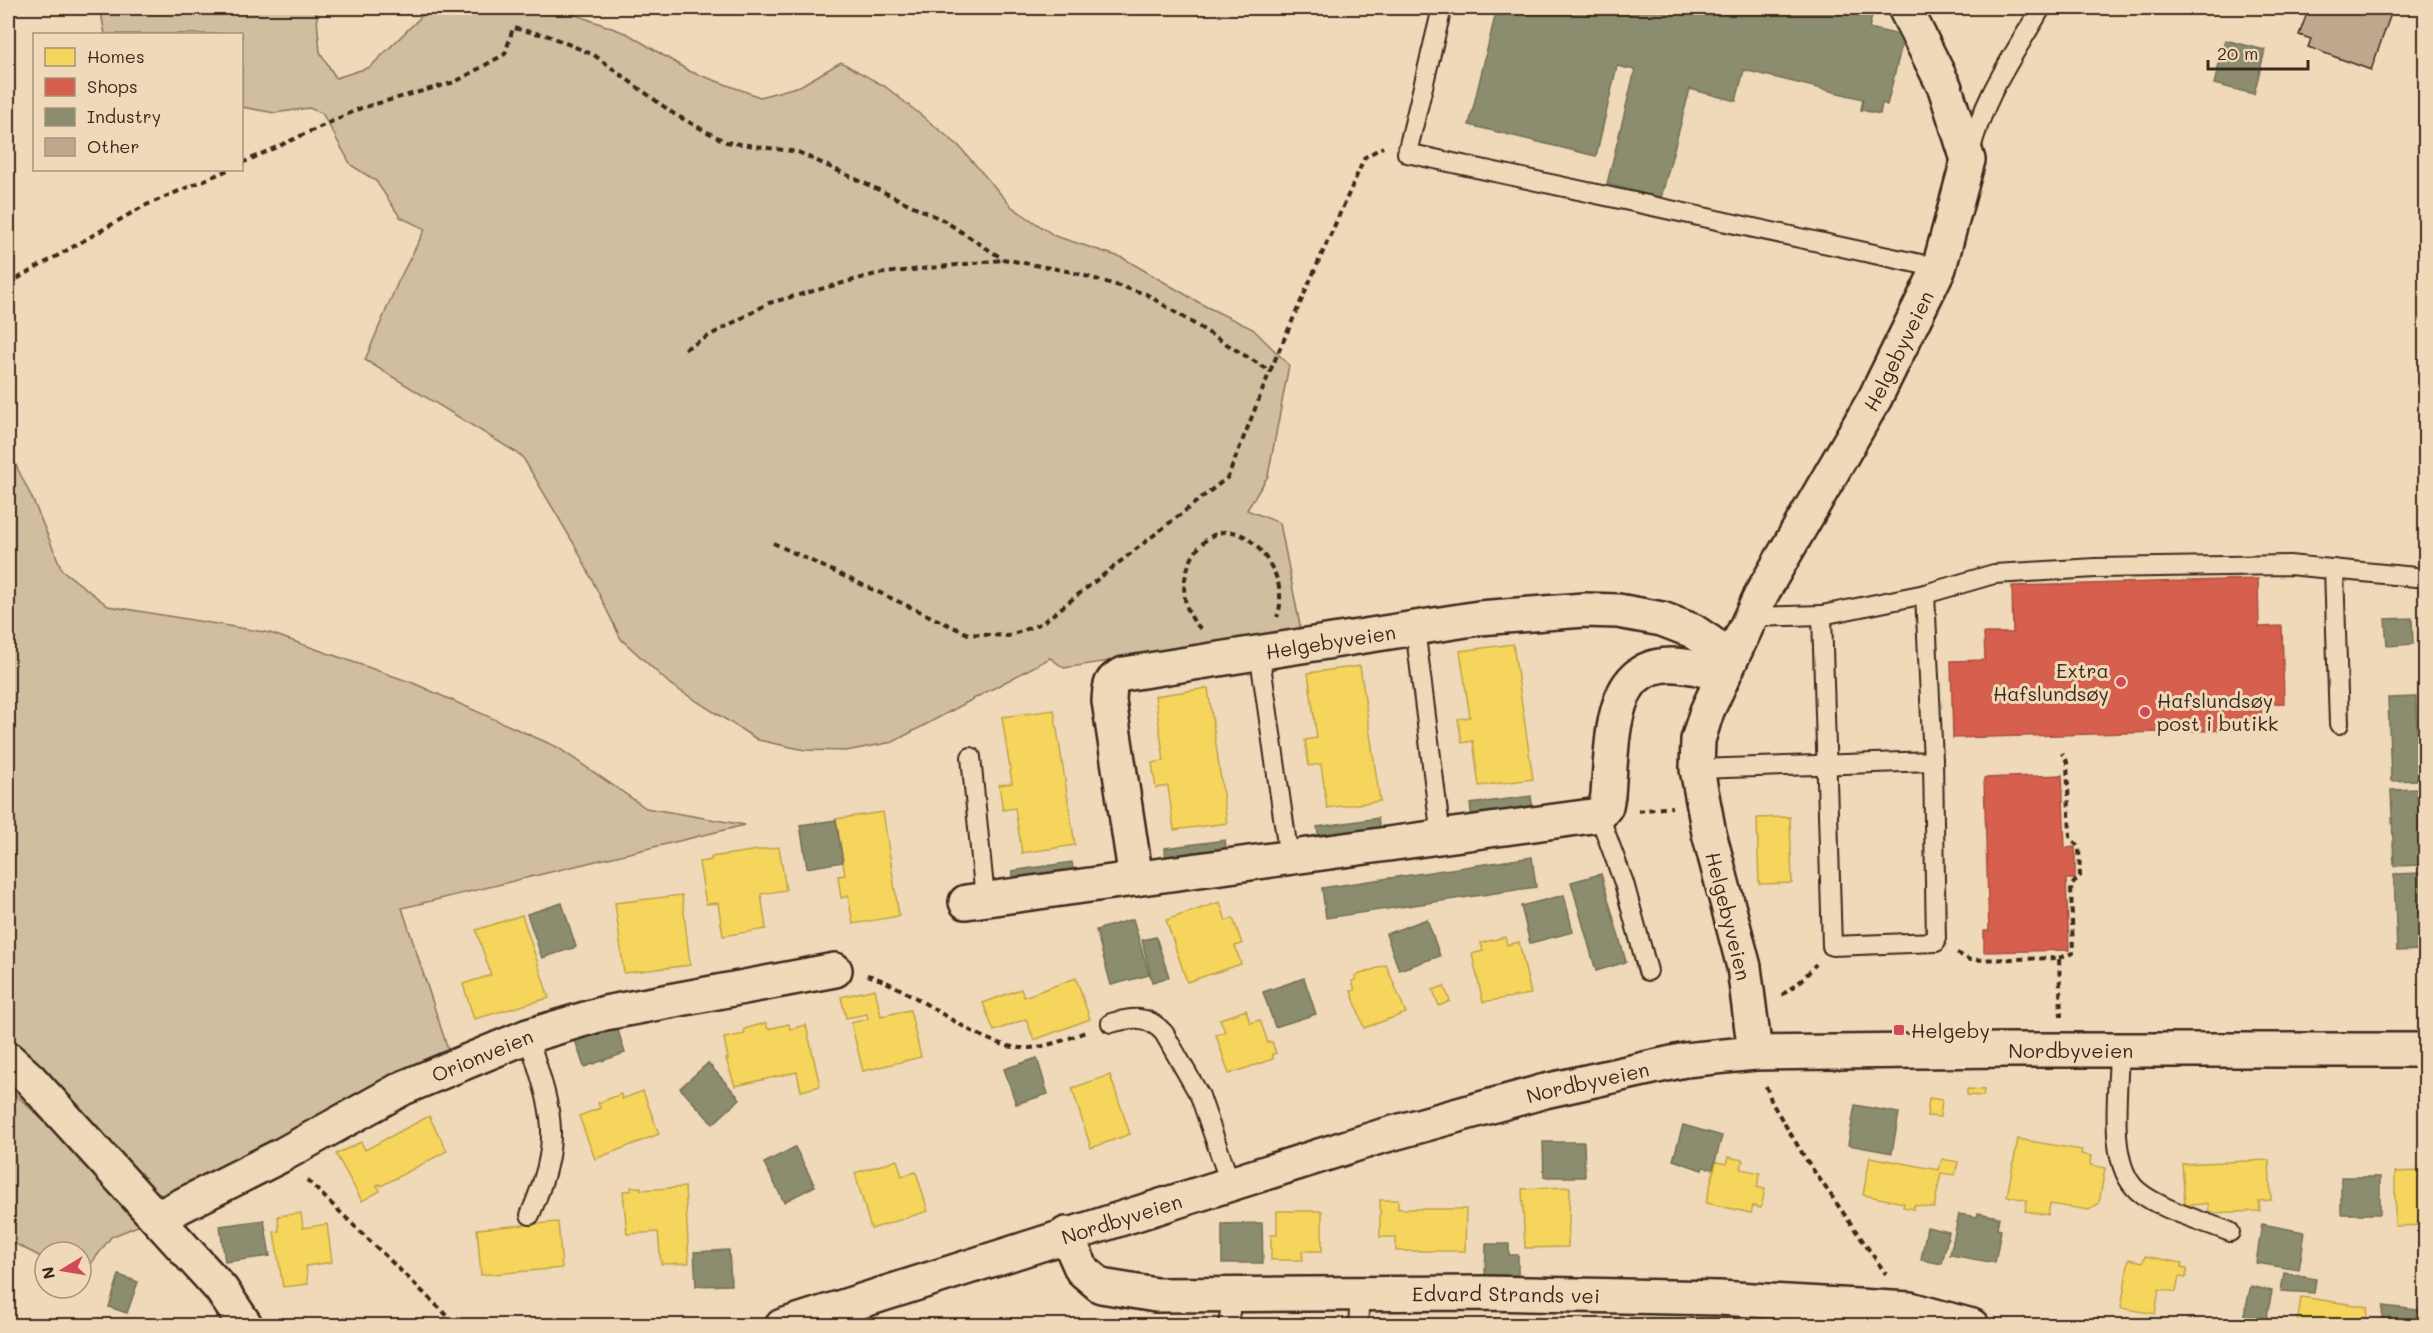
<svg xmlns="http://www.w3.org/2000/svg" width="2433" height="1333" font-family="Mali,sans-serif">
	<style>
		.green { fill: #d1bd9f; stroke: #86745e; stroke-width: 1.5 }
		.homes { fill: #f6d55c; stroke: #bea249; stroke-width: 1.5 }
		.shops { fill: #d6604d; stroke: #a8503f; stroke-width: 1.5 }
		.industry { fill: #8c8c6e; stroke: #746f56; stroke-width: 1.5 }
		.building { fill: #bda88d; stroke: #3b2a1e; stroke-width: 1.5 }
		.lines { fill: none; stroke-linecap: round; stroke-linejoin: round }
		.service-casing { stroke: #3b2a1e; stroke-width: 22 }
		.minor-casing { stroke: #3b2a1e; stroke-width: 38 }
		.primary-casing { stroke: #3b2a1e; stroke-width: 38 }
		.path { stroke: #3b2a1e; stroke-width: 4; stroke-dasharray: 6 4.5; stroke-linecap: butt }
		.service { stroke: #efd9b8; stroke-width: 18 }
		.minor { stroke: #efd9b8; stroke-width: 33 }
		.primary { stroke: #efd9b8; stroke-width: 33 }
		.poi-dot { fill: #d1495b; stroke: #efd9b8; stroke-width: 2 }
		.labels { text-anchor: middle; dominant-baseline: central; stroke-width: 6; stroke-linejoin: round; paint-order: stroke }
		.street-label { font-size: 20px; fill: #3b2a1e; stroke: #efd9b8 }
		.poi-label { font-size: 20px; fill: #3b2a1e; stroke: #efd9b8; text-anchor: start }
	</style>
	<rect width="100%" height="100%" fill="#efd9b8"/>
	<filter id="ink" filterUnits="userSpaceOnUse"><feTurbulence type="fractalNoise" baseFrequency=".0167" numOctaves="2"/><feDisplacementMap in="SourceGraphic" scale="12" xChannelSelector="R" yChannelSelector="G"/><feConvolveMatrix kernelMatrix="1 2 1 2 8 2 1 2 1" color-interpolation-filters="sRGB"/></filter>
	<g filter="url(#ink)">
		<g class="green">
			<polygon points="100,8 316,8 320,52 336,78 370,67 430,8 557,8 628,34 689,71 760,97 800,86 841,62 886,87 958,145 1012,207 1055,236 1123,258 1205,306 1253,329 1289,365 1268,476 1247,510 1280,523 1301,631 1064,668 1050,658 893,742 846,751 805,750 758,740 671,685 621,639 577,549 522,456 365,360 398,282 425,229 400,217 376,181 351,165 322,113 309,108 275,113 242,107 242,34 105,34"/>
			<polygon points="8,449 33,500 62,570 108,606 270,633 413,683 557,747 646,808 745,825 402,908 453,1065 157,1218 8,1056"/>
			<polygon points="8,1087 84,1160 140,1225 111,1237 81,1277 81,1252 45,1252 45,1259 8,1240"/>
		</g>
		<g class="homes">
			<polygon points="1513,644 1533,779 1479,786 1473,741 1462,743 1458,719 1470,717 1460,651"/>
			<polygon points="1360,666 1380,801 1327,808 1321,764 1309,766 1305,740 1317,738 1308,673"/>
			<polygon points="1208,688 1227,823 1174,830 1168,786 1156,788 1152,763 1164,761 1155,696"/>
			<polygon points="1054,710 1075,845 1022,853 1015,808 1003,810 999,785 1012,783 1002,717"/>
			<polygon points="883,812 899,916 853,924 848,896 841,898 838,876 845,875 836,819"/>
			<polygon points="1790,817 1792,883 1759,884 1757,818"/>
			<polygon points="779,847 786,890 761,894 766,929 723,936 718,903 706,904 699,862 711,860 711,857"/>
			<polygon points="682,895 690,965 624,973 615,903"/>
			<polygon points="1220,902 1226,921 1233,918 1242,944 1235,946 1241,964 1187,982 1166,920"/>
			<polygon points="522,915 549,998 474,1019 463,984 491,975 476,930"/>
			<polygon points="1505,937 1507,945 1519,942 1531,994 1483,1002 1472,954 1483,951 1481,943"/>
			<polygon points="1386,965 1406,1013 1364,1028 1351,991 1355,990 1352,981 1356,980 1355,976"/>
			<polygon points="1076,978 1090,1019 1034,1040 1026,1019 994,1031 983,1003 1021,989 1024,997"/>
			<polygon points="1444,986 1450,1001 1439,1006 1433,990"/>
			<polygon points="875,989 881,1016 910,1010 921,1057 863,1071 851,1023 868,1019 867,1014 846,1018 841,997"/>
			<polygon points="1246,1010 1250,1023 1260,1020 1268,1043 1272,1042 1276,1053 1272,1054 1273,1059 1229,1074 1216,1035 1225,1032 1220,1019"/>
			<polygon points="766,1023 768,1029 789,1024 790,1029 806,1025 820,1086 801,1091 797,1072 735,1086 726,1059 728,1059 724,1038 745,1034 744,1029"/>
			<polygon points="1110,1075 1130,1134 1091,1148 1072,1088"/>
			<polygon points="1967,1089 1984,1090 1983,1096 1967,1095"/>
			<polygon points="643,1091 659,1134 595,1159 579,1116 600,1108 598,1103 621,1094 622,1099"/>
			<polygon points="1929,1098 1942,1100 1940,1117 1927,1116"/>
			<polygon points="429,1116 447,1151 381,1186 380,1184 377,1185 380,1191 362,1201 336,1154 361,1142 365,1150"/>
			<polygon points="2018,1139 2082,1150 2081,1154 2091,1156 2090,1165 2105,1168 2099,1203 2089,1210 2050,1204 2048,1215 2025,1211 2027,1200 2007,1196"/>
			<polygon points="1728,1157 1743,1160 1741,1169 1760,1173 1757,1187 1765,1189 1761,1208 1753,1206 1751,1213 1706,1203 1716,1162 1726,1164"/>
			<polygon points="1870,1157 1939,1170 1942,1159 1958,1162 1955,1175 1941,1173 1934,1208 1914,1205 1914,1209 1903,1207 1904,1203 1863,1195"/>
			<polygon points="897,1160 902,1176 916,1172 928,1211 871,1229 855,1173"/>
			<polygon points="2269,1160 2271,1200 2259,1201 2260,1211 2209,1213 2208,1204 2185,1205 2182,1164"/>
			<polygon points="2420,1171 2420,1177 2426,1177 2426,1225 2395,1226 2395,1172"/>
			<polygon points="631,1187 641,1187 641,1190 685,1187 689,1263 661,1264 658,1232 627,1234 623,1191 631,1191"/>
			<polygon points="1570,1187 1568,1247 1525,1248 1522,1189"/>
			<polygon points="1380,1200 1398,1200 1398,1209 1466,1209 1465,1251 1396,1251 1396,1237 1380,1237"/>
			<polygon points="1277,1211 1322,1211 1322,1251 1302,1251 1303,1260 1271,1260 1271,1235 1277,1235"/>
			<polygon points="301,1213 303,1228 327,1224 332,1262 306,1266 308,1284 283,1287 274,1232 279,1231 278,1216"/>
			<polygon points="558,1222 562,1268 481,1275 477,1229"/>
			<polygon points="2145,1256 2182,1263 2181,1267 2187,1269 2186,1278 2179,1277 2176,1292 2159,1289 2155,1314 2121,1308 2129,1259 2143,1262"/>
			<polygon points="2301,1297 2368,1307 2365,1326 2297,1326"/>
		</g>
		<g class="shops">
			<polygon points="2258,579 2259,627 2282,626 2284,703 2261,704 2262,729 1953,738 1951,661 1985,660 1984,633 2013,633 2012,586"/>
			<polygon points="2062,775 2065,848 2075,847 2075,879 2066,879 2069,950 1984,952 1984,931 1989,931 1984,778"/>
		</g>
		<g class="industry">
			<polygon points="1497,8 1874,8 1869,28 1904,36 1887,105 1882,103 1880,114 1861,110 1863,99 1744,70 1736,101 1690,89 1661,198 1607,184 1635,70 1617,66 1596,156 1469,125"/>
			<polygon points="2225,40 2265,50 2254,94 2214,84"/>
			<polygon points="2412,618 2413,644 2387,646 2385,619"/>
			<polygon points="2416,697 2418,780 2391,781 2388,698"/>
			<polygon points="2418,789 2421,865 2394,866 2391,790"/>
			<polygon points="1531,796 1533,810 1472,818 1470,804"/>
			<polygon points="1378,818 1380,831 1319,840 1317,827"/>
			<polygon points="836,820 843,862 807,868 800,825"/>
			<polygon points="1225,840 1227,854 1166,862 1165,848"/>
			<polygon points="1532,857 1536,887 1326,918 1322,888"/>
			<polygon points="1072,862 1074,876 1014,885 1012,871"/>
			<polygon points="2422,873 2424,950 2397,951 2394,874"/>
			<polygon points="1601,874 1626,962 1596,971 1571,882"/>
			<polygon points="1564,895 1573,932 1530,943 1521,906"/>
			<polygon points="562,903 576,947 542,958 527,914"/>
			<polygon points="1133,919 1149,975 1111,985 1096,930"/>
			<polygon points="1427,919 1440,956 1399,970 1386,934"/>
			<polygon points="1156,937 1169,977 1152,982 1142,940"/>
			<polygon points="1304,978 1316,1014 1275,1027 1263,992"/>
			<polygon points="617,1027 625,1053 584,1067 575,1040"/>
			<polygon points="1037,1058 1048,1094 1016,1104 1004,1069"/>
			<polygon points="708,1063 740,1099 713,1124 680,1088"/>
			<polygon points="1855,1105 1899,1113 1892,1153 1848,1145"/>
			<polygon points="1683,1125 1722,1136 1713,1169 1703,1167 1702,1170 1673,1160"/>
			<polygon points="1543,1142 1584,1142 1585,1177 1544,1177"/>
			<polygon points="795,1147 815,1186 784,1202 764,1163"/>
			<rect x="2341" y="1177" width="39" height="37"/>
			<polygon points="1978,1213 1999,1217 1997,1229 2001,1230 1995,1263 1950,1255 1959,1214 1977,1217"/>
			<polygon points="264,1220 270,1256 225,1262 220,1226"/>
			<polygon points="1262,1223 1263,1263 1222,1263 1222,1224"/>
			<polygon points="2262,1224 2305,1232 2299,1270 2256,1263"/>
			<polygon points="1927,1227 1949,1232 1942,1264 1921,1260"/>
			<polygon points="1486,1244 1509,1244 1509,1255 1518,1255 1518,1276 1485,1275"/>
			<polygon points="729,1250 731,1285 696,1286 694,1252"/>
			<polygon points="2284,1273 2316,1279 2314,1293 2281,1291"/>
			<polygon points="119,1275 138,1282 127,1313 109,1307"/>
			<polygon points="2251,1286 2272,1291 2265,1326 2242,1323"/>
			<polygon points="2383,1306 2426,1311 2426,1326 2381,1326"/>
		</g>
		<polygon class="building" points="2309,8 2393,8 2371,70 2308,47 2311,39 2299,35"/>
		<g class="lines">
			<g class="service-casing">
				<g id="service">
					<polyline points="1442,8 1407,153 1939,268"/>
					<path d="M1970,153c14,-58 43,-96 71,-145"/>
					<polyline points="2334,569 2339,724"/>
					<polyline points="1750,617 1822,615"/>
					<polyline points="1415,628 1441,837"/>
					<polyline points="1259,651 1289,858"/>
					<polyline points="971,757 985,899"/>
					<polyline points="1933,761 1936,942 1832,946 1822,615 1925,594 1994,574 2095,568 2289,565 2426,578"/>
					<polyline points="1697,769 1933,761 1925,594"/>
					<polyline points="1599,815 1624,883 1648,971"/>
					<path d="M1111,1023c22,-6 37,-8 53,10l36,63 30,87"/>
					<path d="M528,1036c24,78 36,99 2,179"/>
					<path d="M2119,1050c0,38 -13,114 19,141 21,18 65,30 92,41"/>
					<polyline points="1228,1326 1232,1296"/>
					<polyline points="1358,1326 1360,1294"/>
					<polyline points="1823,1326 1829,1304"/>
				</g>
			</g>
			<g class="minor-casing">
				<g id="minor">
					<path id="s1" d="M1136,879l-27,-178c1,-15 0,-21 15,-27l355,-56 105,-8 34,1 44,8 31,12 18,12 12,33"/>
					<path d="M966,902l633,-87 7,-9 2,-11c6,-82 4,-160 115,-119"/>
					<path id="s2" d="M1755,1053l-11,-86 -35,-134 -12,-64 1,-29 9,-29 55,-118 113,-195 64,-130 29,-108 -23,-72 -40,-80"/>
					<polyline points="8,1059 30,1079 221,1289 246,1326"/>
					<path id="s3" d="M157,1218l125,-63 121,-67 125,-52 77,-23 230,-43"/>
					<path id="s4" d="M1066,1234l16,36 19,16 55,9 327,-2 236,5 191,11 62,17"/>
				</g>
			</g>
			<g class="primary-casing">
				<g id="primary">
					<path id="s5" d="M782,1326l597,-189 166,-46 140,-31 70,-7 250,-3h421"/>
				</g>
			</g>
			<g class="path">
				<polyline points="242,163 361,108 455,82 505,54 513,28 549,36 594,55 674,114 726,142 798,152 943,220 1003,259 1072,272 1146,294 1270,371 1365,157 1383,147"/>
				<polyline points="8,284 144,206 228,170"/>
				<polyline points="685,349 769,303 876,274 1002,260"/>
				<polyline points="773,543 968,634 1008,636 1042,623 1228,477 1270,371"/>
				<path d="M1201,629c-49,-44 20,-154 71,-61 8,13 11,35 5,49"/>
				<polyline points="1638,811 1672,807"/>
				<polyline points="1957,953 1970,960 2059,958 2061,1017"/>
				<polyline points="2059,958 2073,953 2071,886 2080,876 2079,848 2070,836 2067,762 2062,753"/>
				<path d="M867,975c51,14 114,77 163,73 20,-2 40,-10 58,-17"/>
				<polyline points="1782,995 1802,980 1816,964"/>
				<polyline points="1766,1086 1772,1103 1807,1161 1886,1274"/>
				<polyline points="307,1180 458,1326"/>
			</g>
			<use href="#service" class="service"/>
			<use href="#minor" class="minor"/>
			<use href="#primary" class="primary"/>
		</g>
	</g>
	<g class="poi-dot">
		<circle cx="2121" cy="682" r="6"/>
		<circle cx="2145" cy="712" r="6"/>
		<rect x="1893" y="1024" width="12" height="12" rx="3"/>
	</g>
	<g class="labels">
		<g class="street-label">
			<text stroke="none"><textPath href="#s2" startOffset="758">Helgebyveien</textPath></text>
			<text stroke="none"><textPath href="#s1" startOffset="423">Helgebyveien</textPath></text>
			<text transform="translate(1729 916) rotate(76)">Helgebyveien</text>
			<text stroke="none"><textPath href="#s5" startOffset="1328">Nordbyveien</textPath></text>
			<text stroke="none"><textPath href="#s3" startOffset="364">Orionveien</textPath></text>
			<text stroke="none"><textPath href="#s5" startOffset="842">Nordbyveien</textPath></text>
			<text stroke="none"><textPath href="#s5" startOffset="356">Nordbyveien</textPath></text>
			<text stroke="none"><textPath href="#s4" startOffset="470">Edvard Strands vei</textPath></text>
		</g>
		<g class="poi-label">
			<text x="2109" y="670" text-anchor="end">Extra<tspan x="2109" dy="23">Hafslundsøy</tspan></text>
			<text x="2157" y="700">Hafslundsøy<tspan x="2157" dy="23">post i butikk</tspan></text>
			<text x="1911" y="1030">Helgeby</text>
		</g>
	</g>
	<rect width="2433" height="1333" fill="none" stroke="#efd9b8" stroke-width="30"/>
	<rect x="15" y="15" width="2403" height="1303" fill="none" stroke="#3b2a1e" stroke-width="2" filter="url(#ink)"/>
	<rect x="33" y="33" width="210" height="138" fill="#efd9b8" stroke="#a7937a" stroke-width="1.5"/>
	<rect x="45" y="48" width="30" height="18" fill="#f6d55c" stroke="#a7937a" stroke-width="1.5"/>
	<text x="87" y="63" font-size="18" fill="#3b2a1e">Homes</text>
	<rect x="45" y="78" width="30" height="18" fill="#d6604d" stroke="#a7937a" stroke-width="1.5"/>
	<text x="87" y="93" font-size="18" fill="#3b2a1e">Shops</text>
	<rect x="45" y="108" width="30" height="18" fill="#8c8c6e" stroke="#a7937a" stroke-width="1.5"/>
	<text x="87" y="123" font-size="18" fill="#3b2a1e">Industry</text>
	<rect x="45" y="138" width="30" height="18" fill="#bda88d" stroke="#a7937a" stroke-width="1.5"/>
	<text x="87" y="153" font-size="18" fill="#3b2a1e">Other</text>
	<g transform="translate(63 1270) rotate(259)"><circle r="28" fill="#efd9b8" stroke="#a7937a" stroke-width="1.5"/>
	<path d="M0-4.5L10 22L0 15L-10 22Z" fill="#d1495b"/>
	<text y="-9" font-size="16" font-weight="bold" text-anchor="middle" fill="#3b2a1e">N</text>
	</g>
	<path d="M2208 60v9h100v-9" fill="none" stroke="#3b2a1e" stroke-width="3"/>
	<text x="2217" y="60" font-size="18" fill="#3b2a1e" stroke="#efd9b8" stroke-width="4.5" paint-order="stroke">20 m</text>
</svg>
